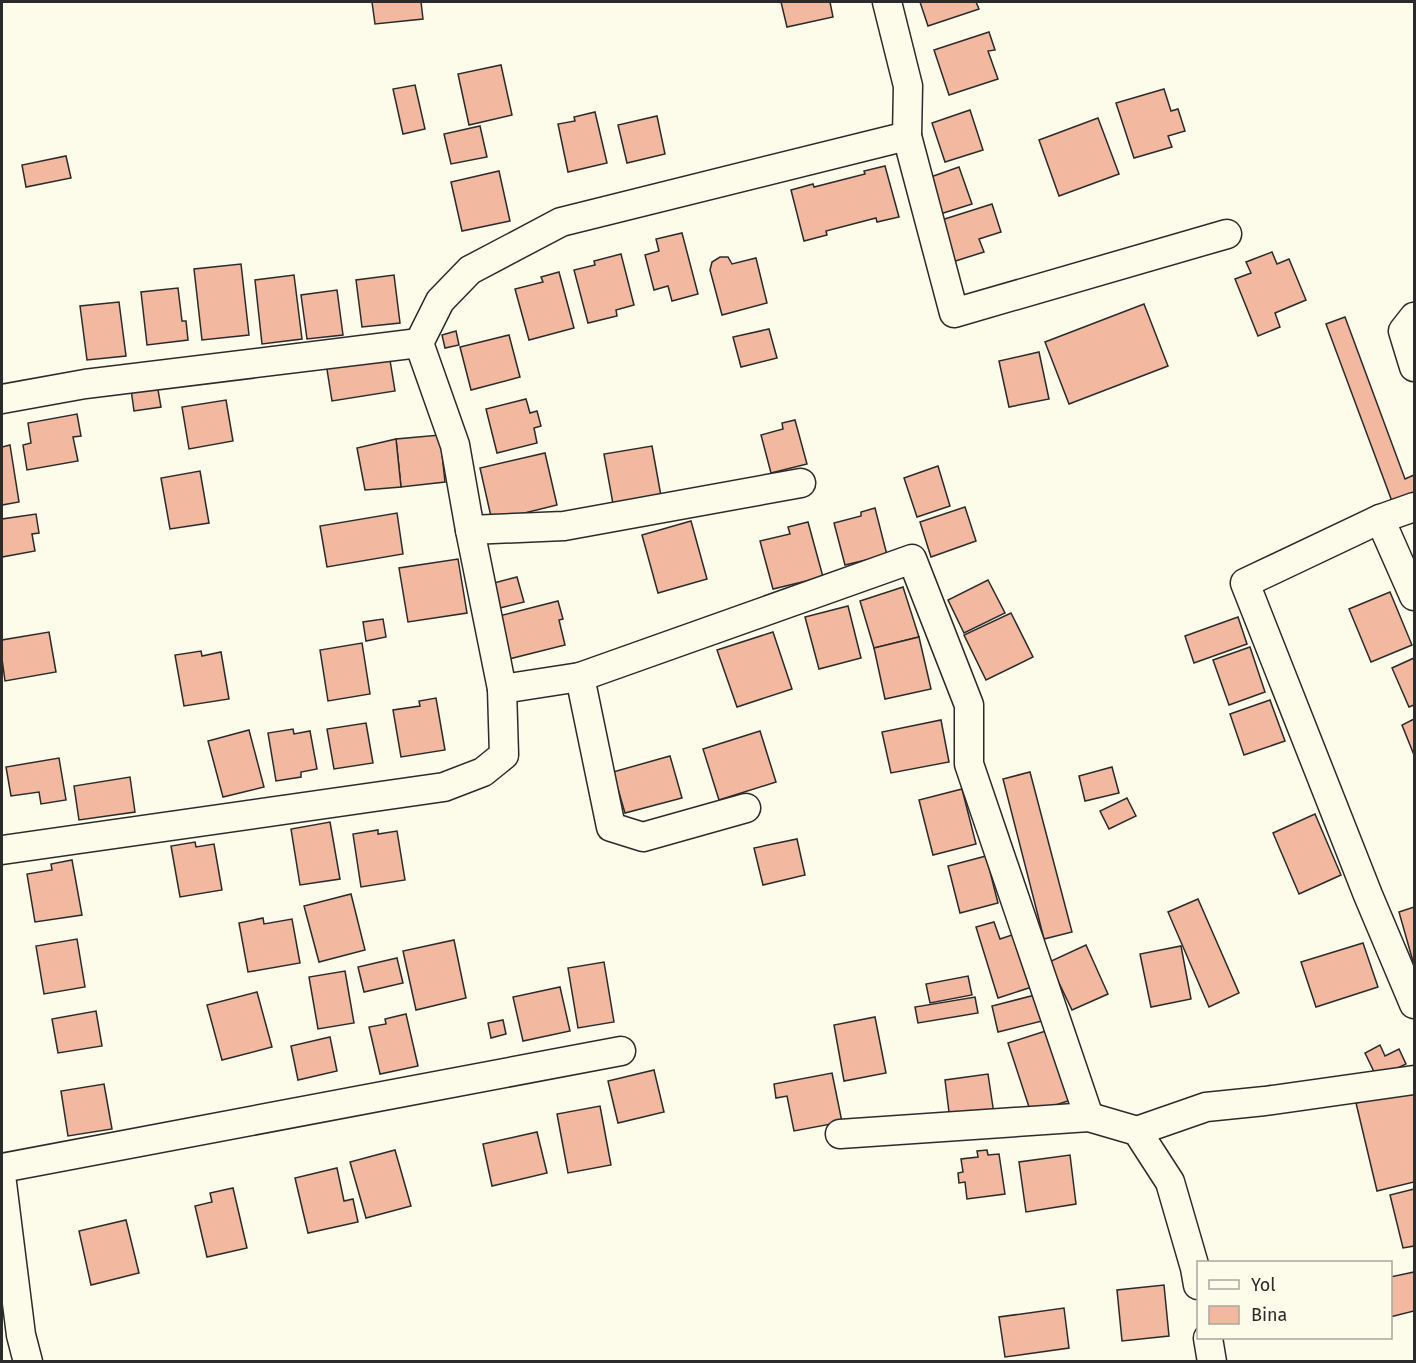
<svg xmlns="http://www.w3.org/2000/svg" width="1416" height="1363" font-family="'Fira Sans',sans-serif">
	<style>
		.building { fill: #f2b8a0; stroke: #2b2b2b; stroke-width: 1.5 }
		.lines { fill: none; stroke-linecap: round; stroke-linejoin: round }
		.minor-casing { stroke: #2b2b2b; stroke-width: 31 }
		.minor { stroke: #fdfbea; stroke-width: 28 }
	</style>
	<rect width="100%" height="100%" fill="#fdfbea"/>
	<g class="building">
		<polygon points="372,2 421,2 423,19 375,24"/>
		<polygon points="781,2 830,2 833,17 787,27"/>
		<polygon points="920,2 976,2 979,9 928,26"/>
		<polygon points="989,32 995,50 988,51 998,79 949,95 934,50"/>
		<polygon points="501,65 512,115 469,125 458,74"/>
		<polygon points="415,85 425,129 403,134 393,89"/>
		<polygon points="1164,89 1171,111 1178,109 1185,131 1168,136 1172,147 1134,158 1116,103"/>
		<polygon points="970,110 983,150 945,162 932,123"/>
		<polygon points="595,112 607,163 568,172 558,124 575,121 574,117"/>
		<polygon points="657,116 665,154 627,163 618,125"/>
		<polygon points="1098,118 1119,174 1059,196 1039,140"/>
		<polygon points="480,126 487,157 451,164 444,134"/>
		<polygon points="66,156 71,178 26,187 22,165"/>
		<polygon points="885,166 899,217 877,222 876,218 826,231 827,235 804,241 791,190 813,184 814,187 865,174 864,171"/>
		<polygon points="959,167 972,204 937,215 925,179"/>
		<polygon points="499,171 510,221 462,231 451,182"/>
		<polygon points="992,204 1001,232 979,239 984,252 946,264 932,223"/>
		<polygon points="682,233 698,294 672,301 668,286 654,290 645,255 659,251 656,239"/>
		<polygon points="1272,252 1277,264 1289,259 1306,300 1275,313 1280,327 1258,336 1235,279 1251,273 1246,262"/>
		<polygon points="621,254 634,305 616,310 617,316 588,323 574,270 595,265 594,261"/>
		<polygon points="720,257 728,257 732,264 756,258 767,303 722,315 710,270 712,262"/>
		<polygon points="241,264 249,335 202,340 194,269"/>
		<polygon points="559,272 574,328 529,340 515,289 543,282 541,277"/>
		<polygon points="294,275 302,339 262,344 255,280"/>
		<polygon points="394,275 400,323 362,327 356,280"/>
		<polygon points="178,288 182,321 186,321 188,340 147,345 141,292"/>
		<polygon points="337,290 343,335 307,339 301,295"/>
		<polygon points="119,302 126,356 87,360 80,306"/>
		<polygon points="1144,304 1168,366 1069,404 1045,342"/>
		<polygon points="1345,317 1405,479 1414,475 1414,496 1393,504 1326,324"/>
		<polygon points="769,329 777,358 741,367 733,337"/>
		<polygon points="456,331 459,345 445,348 442,335"/>
		<polygon points="509,335 520,377 471,390 460,347"/>
		<polygon points="388,348 395,391 332,401 326,363"/>
		<polygon points="1039,352 1049,399 1009,407 999,361"/>
		<polygon points="157,384 161,407 134,411 131,389"/>
		<polygon points="526,399 530,413 537,411 541,426 534,428 537,443 497,453 486,409"/>
		<polygon points="226,400 233,441 189,449 182,407"/>
		<polygon points="77,414 81,436 73,437 78,461 27,470 23,445 31,443 28,423"/>
		<polygon points="795,420 807,464 771,473 761,435 783,429 782,423"/>
		<polygon points="440,435 445,482 401,487 396,439"/>
		<polygon points="396,439 401,487 365,490 357,448"/>
		<polygon points="10,445 19,502 2,505 2,447"/>
		<polygon points="652,446 661,496 613,504 604,454"/>
		<polygon points="545,453 557,505 492,521 480,468"/>
		<polygon points="938,466 950,506 917,517 904,478"/>
		<polygon points="200,471 209,523 170,529 161,478"/>
		<polygon points="965,507 976,541 931,557 920,522"/>
		<polygon points="875,508 887,555 845,565 834,523 861,516 861,512"/>
		<polygon points="397,513 403,554 327,567 320,526"/>
		<polygon points="36,514 39,533 32,534 35,551 2,557 2,519"/>
		<polygon points="691,521 707,579 658,593 642,535"/>
		<polygon points="808,522 823,577 773,589 760,541 790,534 788,527"/>
		<polygon points="458,559 467,613 408,622 399,568"/>
		<polygon points="517,577 524,602 496,609 490,584"/>
		<polygon points="988,580 1005,613 964,633 948,600"/>
		<polygon points="903,587 919,637 874,648 860,601"/>
		<polygon points="1390,592 1412,645 1371,662 1349,609"/>
		<polygon points="558,601 563,619 559,620 565,645 509,659 499,616"/>
		<polygon points="848,606 861,658 819,669 805,617"/>
		<polygon points="1011,613 1033,657 986,680 964,635"/>
		<polygon points="1238,617 1247,644 1194,663 1185,636"/>
		<polygon points="383,619 386,637 366,641 363,622"/>
		<polygon points="49,632 56,672 5,681 2,659 2,640"/>
		<polygon points="773,632 792,689 737,707 717,650"/>
		<polygon points="919,637 931,689 885,699 874,648"/>
		<polygon points="362,643 370,694 328,701 320,650"/>
		<polygon points="1250,647 1265,692 1229,705 1213,660"/>
		<polygon points="201,651 202,656 221,652 229,699 184,706 175,655"/>
		<polygon points="1414,658 1414,705 1409,707 1392,668"/>
		<polygon points="436,698 445,750 401,757 393,710 420,706 419,701"/>
		<polygon points="1270,700 1285,741 1244,755 1230,714"/>
		<polygon points="1414,719 1414,755 1402,725"/>
		<polygon points="941,720 949,762 891,773 882,732"/>
		<polygon points="366,723 373,763 334,769 327,729"/>
		<polygon points="293,729 294,734 310,731 317,769 301,772 301,777 276,781 268,733"/>
		<polygon points="249,730 264,787 223,797 208,741"/>
		<polygon points="760,731 776,782 719,800 703,749"/>
		<polygon points="670,756 682,798 625,813 613,772"/>
		<polygon points="59,758 66,800 41,804 39,792 11,796 6,767"/>
		<polygon points="1112,767 1119,793 1085,801 1079,776"/>
		<polygon points="1030,772 1072,932 1044,939 1003,779"/>
		<polygon points="130,777 135,812 79,820 74,786"/>
		<polygon points="962,789 976,844 933,855 919,800"/>
		<polygon points="1127,798 1136,816 1109,829 1100,811"/>
		<polygon points="1315,814 1341,875 1299,894 1273,833"/>
		<polygon points="330,822 340,879 300,885 291,829"/>
		<polygon points="378,830 378,834 397,831 405,880 361,887 353,834"/>
		<polygon points="797,839 805,875 763,885 754,848"/>
		<polygon points="195,842 196,847 214,844 222,890 180,897 171,846"/>
		<polygon points="986,856 998,903 960,913 948,866"/>
		<polygon points="72,860 82,915 35,922 27,874 52,870 51,864"/>
		<polygon points="351,894 365,950 319,962 304,906"/>
		<polygon points="1198,899 1239,993 1209,1007 1168,912"/>
		<polygon points="1414,907 1414,965 1399,912"/>
		<polygon points="263,918 264,924 292,919 300,963 248,972 239,923"/>
		<polygon points="994,922 1000,939 1021,932 1038,985 998,998 976,927"/>
		<polygon points="77,939 85,987 44,994 36,946"/>
		<polygon points="454,940 466,998 416,1010 403,951"/>
		<polygon points="1363,943 1378,987 1316,1007 1301,962"/>
		<polygon points="1086,945 1108,994 1072,1010 1049,962"/>
		<polygon points="1181,946 1191,999 1151,1007 1140,954"/>
		<polygon points="397,958 403,983 364,992 358,967"/>
		<polygon points="604,962 614,1022 578,1028 568,968"/>
		<polygon points="345,971 354,1023 318,1029 309,977"/>
		<polygon points="968,976 972,995 930,1003 926,984"/>
		<polygon points="560,987 570,1031 523,1041 513,997"/>
		<polygon points="257,992 272,1047 222,1060 207,1005"/>
		<polygon points="1039,994 1046,1020 998,1032 992,1006"/>
		<polygon points="975,997 978,1013 918,1023 915,1007"/>
		<polygon points="96,1011 102,1046 58,1053 52,1019"/>
		<polygon points="406,1014 418,1066 380,1074 369,1027 386,1024 385,1019"/>
		<polygon points="875,1017 886,1073 844,1081 834,1025"/>
		<polygon points="503,1020 506,1034 491,1038 488,1023"/>
		<polygon points="1052,1029 1074,1099 1031,1113 1008,1043"/>
		<polygon points="330,1037 337,1071 298,1080 291,1046"/>
		<polygon points="1380,1045 1385,1056 1399,1049 1406,1064 1377,1078 1365,1053"/>
		<polygon points="654,1070 664,1112 618,1123 608,1081"/>
		<polygon points="832,1073 842,1122 794,1131 787,1096 776,1098 774,1084"/>
		<polygon points="988,1074 994,1114 950,1120 945,1080"/>
		<polygon points="104,1084 112,1129 68,1136 61,1091"/>
		<polygon points="1414,1089 1414,1182 1377,1191 1356,1103"/>
		<polygon points="600,1106 611,1165 568,1173 557,1114"/>
		<polygon points="537,1132 547,1173 492,1186 483,1144"/>
		<polygon points="395,1150 411,1206 366,1218 350,1162"/>
		<polygon points="987,1150 988,1155 999,1154 1005,1194 967,1199 965,1182 959,1183 958,1173 963,1172 961,1159 978,1157 977,1151"/>
		<polygon points="1070,1155 1076,1204 1026,1212 1019,1162"/>
		<polygon points="337,1168 344,1201 353,1199 358,1222 308,1233 295,1178"/>
		<polygon points="233,1188 247,1248 207,1257 195,1206 212,1202 210,1193"/>
		<polygon points="1414,1189 1414,1246 1403,1248 1390,1195"/>
		<polygon points="126,1220 139,1273 91,1285 79,1231"/>
		<polygon points="1414,1272 1414,1311 1390,1317 1390,1277"/>
		<polygon points="1164,1285 1169,1336 1122,1341 1117,1290"/>
		<polygon points="1064,1308 1069,1348 1005,1357 999,1317"/>
	</g>
	<g class="lines">
		<g class="minor-casing">
			<g id="minor">
				<polyline points="907,136 954,313 1227,234"/>
				<polyline points="1414,317 1403,331 1414,367"/>
				<polyline points="2,399 85,384 419,343"/>
				<polyline points="1414,507 1380,519 1245,583 1368,895 1414,1004"/>
				<polyline points="1380,519 1414,596"/>
				<polyline points="470,530 564,526 801,483"/>
				<polyline points="580,677 611,827 643,837 746,808"/>
				<polyline points="502,689 580,677 912,559 969,705 969,764 1089,1117"/>
				<polyline points="2,850 444,787 483,772 504,755 502,689 470,530 455,445 419,343 440,301 470,270 561,222 907,136 908,86 887,2"/>
				<polyline points="1137,1131 1206,1107 1265,1101 1414,1080"/>
				<polyline points="840,1134 1089,1117 1137,1131 1170,1182 1195,1268 1198,1285"/>
				<polyline points="2,1168 621,1051"/>
				<polyline points="2,1183 21,1335 28,1362"/>
				<polyline points="1208,1338 1212,1362"/>
			</g>
		</g>
		<use href="#minor" class="minor"/>
	</g>
	<rect width="1416" height="1363" fill="none" stroke="#2b2b2b" stroke-width="6"/>
	<rect x="1197" y="1261" width="195" height="78" fill="#fdfbea" stroke="#a9a89e" stroke-width="1.5"/>
	<rect x="1209" y="1280" width="30" height="9" fill="#fdfbea" stroke="#a9a89e" stroke-width="1.5"/>
	<text x="1251" y="1291" font-size="18" fill="#2b2b2b">Yol</text>
	<rect x="1209" y="1306" width="30" height="18" fill="#f2b8a0" stroke="#a9a89e" stroke-width="1.5"/>
	<text x="1251" y="1321" font-size="18" fill="#2b2b2b">Bina</text>
</svg>
